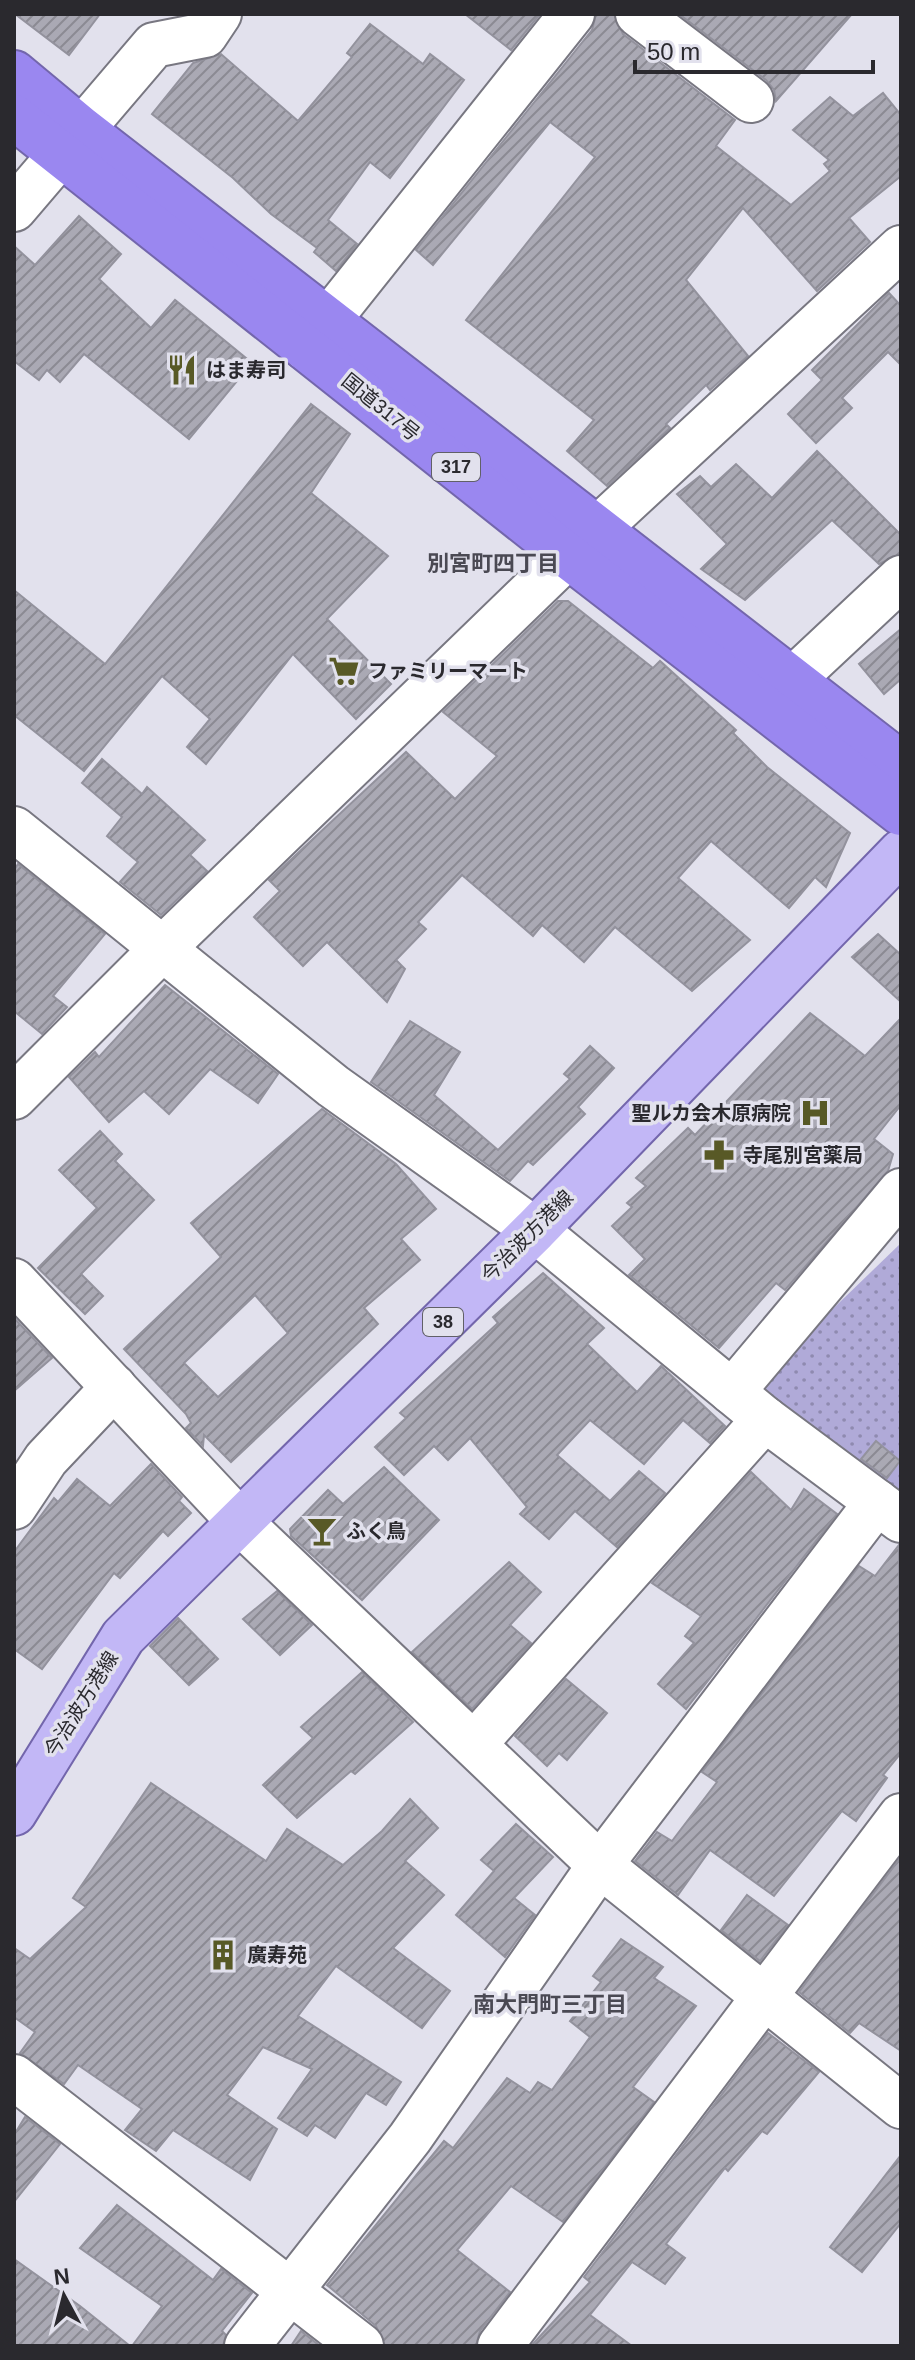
<svg xmlns="http://www.w3.org/2000/svg" width="915" height="2360" font-family="Helvetica,'Noto Sans JP',sans-serif">
	<style>
		.park { fill: url(#park-dots) }
		.building { fill: url(#building-hatch); stroke: #93929d; stroke-width: 2; fill-rule: evenodd }
		.lines { fill: none; stroke-linecap: round; stroke-linejoin: round }
		.minor-casing { stroke: #787781; stroke-width: 48 }
		.major-casing { stroke: #7366ac; stroke-width: 48 }
		.highway-casing { stroke: #7366ac; stroke-width: 48 }
		.minor { stroke: #fff; stroke-width: 44 }
		.major { stroke: #c2b7f6; stroke-width: 44 }
		.highway { stroke: #9a87f0; stroke-width: 44 }
		.labels { text-anchor: middle; dominant-baseline: central; stroke-width: 7; stroke-linejoin: round; paint-order: stroke }
		.shield { fill: #e2e1ed; stroke: #616067; stroke-width: 2 }
		.shield-label { font-size: 18px; font-weight: bold; fill: #2a292e }
		.poi-label { font-size: 20px; font-weight: bold; fill: #2a292e; stroke: #e2e1ed; text-anchor: start }
		.street-label { font-size: 20px; fill: #2a292e; stroke: #e2e1ed }
		.neighbourhood-label { font-size: 22px; font-weight: bold; fill: #4a4953; stroke: #e2e1ed }
	</style>
	<defs>
		<pattern id="park-dots" width="8" height="8" patternUnits="userSpaceOnUse" patternTransform="scale(2)"><rect width="8" height="8" fill="#b0aad8"/><path d="M2 2h.1M6 6h.1" fill="none" stroke="#8f8ab0" stroke-width="1.8" stroke-linecap="round"/></pattern>
		<pattern id="building-hatch" width="6" height="6" patternUnits="userSpaceOnUse" patternTransform="scale(2)"><rect width="6" height="6" fill="#aaa9b4"/><path d="M-1 1l2-2M0 6l6-6M5 7l2-2" fill="none" stroke="#8b8a93"/></pattern>
	</defs>
	<rect width="100%" height="100%" fill="#e2e1ed"/>
	<polygon class="park" points="901,1243 901,1509 753,1386"/>
	<g class="building">
		<polygon points="15,14 100,14 69,55"/>
		<polygon points="465,14 540,14 511,50"/>
		<polygon points="596,14 614,14 623,34 735,120 716,146 791,205 830,171 824,164 829,160 793,130 830,97 853,116 883,93 901,115 901,176 849,218 870,242 817,291 743,208 686,280 748,356 710,390 706,385 666,424 670,428 607,486 567,451 594,420 466,320 595,157 550,122 433,265 416,250 592,30"/>
		<polygon points="679,14 852,14 776,101 774,90 766,80"/>
		<polygon points="370,24 423,64 430,54 464,80 390,178 370,162 328,220 357,244 336,271 314,252 317,248 271,214 233,178 152,114 193,63 221,54 298,121 352,57 347,53"/>
		<polygon points="79,216 121,254 99,279 151,328 175,300 252,363 189,439 84,354 60,382 47,370 39,380 14,361 14,246 35,265"/>
		<polygon points="889,293 901,306 901,365 888,352 842,398 852,408 816,443 788,414 822,380 812,370"/>
		<polygon points="311,404 350,434 311,493 388,556 327,619 391,684 356,719 293,654 206,764 187,747 210,719 162,676 84,771 14,715 14,590 105,664"/>
		<polygon points="817,451 901,535 901,554 879,564 832,520 745,600 701,569 727,544 677,494 700,476 711,487 736,464 772,498"/>
		<polygon points="558,601 568,601 653,668 660,661 736,730 733,733 767,767 850,833 826,887 815,877 789,908 711,841 678,878 750,940 692,991 615,927 584,962 542,925 533,936 462,875 418,922 426,929 396,960 405,969 387,1002 327,942 303,966 254,917 280,891 269,880 406,752 455,799 497,756 443,712"/>
		<polygon points="901,629 901,679 884,694 859,664"/>
		<polygon points="102,759 142,794 147,787 205,840 190,855 207,871 161,915 120,882 138,862 107,836 122,817 82,783"/>
		<polygon points="18,864 105,934 53,996 67,1007 42,1034 14,1011 14,870"/>
		<polygon points="878,934 901,955 901,1002 852,957"/>
		<polygon points="165,985 278,1074 258,1103 210,1069 169,1114 144,1091 109,1122 69,1077 95,1052 99,1057"/>
		<polygon points="810,1013 865,1056 901,1018 901,1105 874,1139 893,1154 888,1171 785,1290 776,1283 719,1348 629,1275 645,1259 612,1226 632,1207 627,1203 646,1186 636,1178 688,1128 695,1135"/>
		<polygon points="410,1021 460,1052 434,1095 498,1150 570,1079 564,1074 590,1046 614,1068 578,1107 585,1114 533,1165 528,1161 510,1181 371,1082"/>
		<path d="M322,1109l74,55 40,45 -35,30 19,21 -56,48 14,16 -147,138 -27,-27 -1,11 -17,-18 5,-5 -5,-9 -62,-65 97,-92 -30,-34zM255,1295l33,38 -70,64 -34,-34z"/>
		<polygon points="100,1131 122,1154 115,1161 154,1200 81,1274 103,1296 85,1314 38,1268 97,1208 59,1170"/>
		<polygon points="543,1273 604,1328 587,1344 637,1392 661,1366 725,1426 710,1443 683,1420 644,1464 590,1420 557,1455 610,1501 639,1471 665,1493 617,1547 575,1511 549,1539 520,1514 527,1507 470,1438 448,1460 434,1446 404,1475 375,1447 406,1418 400,1413 498,1323 493,1317"/>
		<polygon points="14,1318 52,1358 14,1391"/>
		<polygon points="876,1441 900,1461 887,1478 861,1459"/>
		<polygon points="151,1464 182,1497 179,1501 191,1513 168,1536 163,1531 120,1578 114,1573 42,1669 14,1649 14,1552 54,1498 58,1502 77,1479 110,1506"/>
		<polygon points="384,1467 439,1520 362,1600 291,1536 290,1529 328,1490 343,1504"/>
		<polygon points="751,1472 791,1510 804,1489 837,1514 686,1709 658,1684 694,1643 685,1636 701,1616 652,1583"/>
		<polygon points="899,1545 901,1753 883,1775 887,1778 856,1821 842,1811 774,1896 710,1850 678,1895 635,1861 657,1832 672,1841 717,1782 702,1772 859,1566 875,1576"/>
		<polygon points="509,1562 541,1592 510,1625 531,1643 472,1709 412,1652"/>
		<polygon points="277,1591 312,1625 280,1655 243,1619"/>
		<polygon points="178,1618 218,1659 189,1685 150,1646"/>
		<polygon points="362,1672 413,1722 355,1774 351,1771 297,1818 263,1785 313,1738 301,1727"/>
		<polygon points="566,1679 607,1713 567,1760 559,1753 547,1766 515,1736"/>
		<polygon points="151,1783 266,1861 287,1829 343,1865 382,1831 410,1799 438,1828 405,1861 444,1895 393,1948 450,1991 422,2028 336,1966 298,2016 401,2082 386,2105 366,2093 335,2138 315,2125 307,2136 278,2118 312,2069 263,2047 227,2095 277,2129 250,2180 173,2130 156,2151 125,2130 142,2109 78,2065 64,2084 20,2053 35,2032 14,2017 14,1948 30,1959 86,1907 73,1898"/>
		<polygon points="516,1824 553,1857 514,1898 535,1915 505,1957 456,1915 494,1871 481,1860"/>
		<polygon points="901,1857 901,2051 859,2023 850,2033 799,1992"/>
		<polygon points="747,1895 788,1925 760,1961 721,1930"/>
		<polygon points="621,1939 663,1967 654,1978 696,2006 633,2087 654,2102 563,2222 511,2186 457,2250 510,2292 480,2331 476,2346 385,2346 376,2326 327,2285 444,2141 453,2148 507,2078 530,2093 538,2082 552,2090 590,2037 570,2021 601,1982 593,1976"/>
		<polygon points="768,2033 819,2072 767,2134 762,2131 728,2171 725,2168 666,2244 685,2258 665,2284 632,2262 590,2315 632,2346 531,2346 590,2282 584,2277"/>
		<polygon points="25,2117 60,2144 14,2202 14,2135"/>
		<polygon points="901,2155 901,2223 862,2272 830,2247"/>
		<polygon points="117,2205 213,2280 221,2269 252,2293 222,2331 226,2335 223,2346 132,2346 162,2306 80,2248"/>
		<polygon points="14,2259 80,2306 130,2346 14,2346"/>
		<polygon points="301,2331 320,2346 291,2346"/>
	</g>
	<g class="lines">
		<g class="minor-casing">
			<g id="minor">
				<polyline points="638,14 751,100"/>
				<polyline points="14,209 154,45 205,35 219,14"/>
				<polyline points="306,348 572,14"/>
				<polyline points="791,681 901,578"/>
				<polyline points="14,829 333,1086 535,1230 765,1419 901,1520"/>
				<polyline points="14,1097 161,950 568,556 901,248"/>
				<polyline points="14,1281 241,1523 600,1865 901,2106"/>
				<polyline points="732,1392 901,1191"/>
				<polyline points="14,1507 46,1459 114,1387"/>
				<polyline points="474,1744 765,1419"/>
				<polyline points="14,2077 361,2346"/>
				<polyline points="247,2346 410,2138 600,1865 877,1502"/>
				<polyline points="500,2346 901,1816"/>
			</g>
		</g>
		<g class="major-casing">
			<polyline id="major" points="14,1813 123,1637 535,1230 901,852"/>
		</g>
		<g class="highway-casing">
			<g id="highway">
				<polyline points="14,73 80,128 901,764"/>
				<polyline points="14,117 568,556 901,813"/>
			</g>
		</g>
		<use href="#minor" class="minor"/>
		<use href="#major" class="major"/>
		<use href="#highway" class="highway"/>
	</g>
	<defs>
		<g id="restaurant-bare" transform="scale(2.4)"><path d="M-5-6h1v4h1v-4h1v4h1v-4h1v5L-1.5 .5V6h-2V.5L-5-1ZM5-6V6H3V1.5H1.5Q1.5-4 5-6Z" fill="#585926" stroke="#e2e1ed" stroke-width="2.5" paint-order="stroke"/></g>
		<g id="supermarket-bare" transform="scale(2.4)"><path d="M-6-5.5h2.5l.6 2H6L4.5 2H-2.5L-4.4-4H-6ZM-1.5 3.2a1.3 1.3 0 1 0 .1 0ZM3 3.2a1.3 1.3 0 1 0 .1 0Z" fill="#585926" stroke="#e2e1ed" stroke-width="2.5" paint-order="stroke"/></g>
		<g id="hospital-bare" transform="scale(2.4)"><path d="M-5-5h3v3.5h4V-5h3V5h-3V1.5h-4V5h-3Z" fill="#585926" stroke="#e2e1ed" stroke-width="2.5" paint-order="stroke"/></g>
		<g id="pharmacy-bare" transform="scale(2.4)"><path d="M-2-6h4v4h4v4h-4v4h-4v-4h-4v-4h4Z" fill="#585926" stroke="#e2e1ed" stroke-width="2.5" paint-order="stroke"/></g>
		<g id="bar-bare" transform="scale(2.4)"><path d="M-6-5H6L.8 .8V4.5H3.5V6h-7V4.5H-.8V.8Z" fill="#585926" stroke="#e2e1ed" stroke-width="2.5" paint-order="stroke"/></g>
		<g id="building-bare" transform="scale(2.4)"><path d="M-4-6H4V6H1V3H-1V6H-4ZM-2.5-4.3h1.7v1.8h-1.7ZM.8-4.3h1.7v1.8H.8ZM-2.5-1h1.7V.8h-1.7ZM.8-1h1.7V.8H.8Z" fill="#585926" stroke="#e2e1ed" stroke-width="2.5" paint-order="stroke"/></g>
	</defs>
	<g fill-rule="evenodd">
		<use href="#restaurant-bare" x="182" y="370"/>
		<use href="#supermarket-bare" x="344" y="671"/>
		<use href="#hospital-bare" x="815" y="1113"/>
		<use href="#pharmacy-bare" x="719" y="1155"/>
		<use href="#bar-bare" x="322" y="1531"/>
		<use href="#building-bare" x="223" y="1955"/>
	</g>
	<g class="labels">
		<g class="shield">
			<rect x="432" y="453" width="48" height="28" rx="6"/>
			<rect x="423" y="1308" width="40" height="28" rx="6"/>
		</g>
		<g class="shield-label">
			<text x="456" y="467">317</text>
			<text x="443" y="1322">38</text>
		</g>
		<g class="poi-label">
			<text x="206" y="370">はま寿司</text>
			<text x="368" y="671">ファミリーマート</text>
			<text x="791" y="1113" text-anchor="end">聖ルカ会木原病院</text>
			<text x="743" y="1155">寺尾別宮薬局</text>
			<text x="346" y="1531">ふく鳥</text>
			<text x="247" y="1955">廣寿苑</text>
		</g>
		<g class="street-label">
			<text transform="translate(381 407) rotate(39)">国道317号</text>
			<text transform="translate(527 1236) rotate(-45)">今治波方港線</text>
			<text transform="translate(81 1704) rotate(-58)">今治波方港線</text>
		</g>
		<g class="neighbourhood-label">
			<text x="493" y="563">別宮町四丁目</text>
			<text x="550" y="2004">南大門町三丁目</text>
		</g>
	</g>
	<rect width="915" height="2360" fill="none" stroke="#2a292e" stroke-width="32"/>
	<g transform="translate(64 2296) rotate(353)" stroke="#e2e1ed" stroke-width="6" paint-order="stroke">
	<path d="M0-6L14 30L0 20L-14 30Z" fill="#2a292e"/>
	<text y="-12" font-size="22" font-weight="bold" text-anchor="middle" fill="#2a292e">N</text>
	</g>
	<path d="M635 60v12h238v-12" fill="none" stroke="#2a292e" stroke-width="4"/>
	<text x="647" y="60" font-size="24" fill="#2a292e" stroke="#e2e1ed" stroke-width="6" paint-order="stroke">50 m</text>
</svg>
